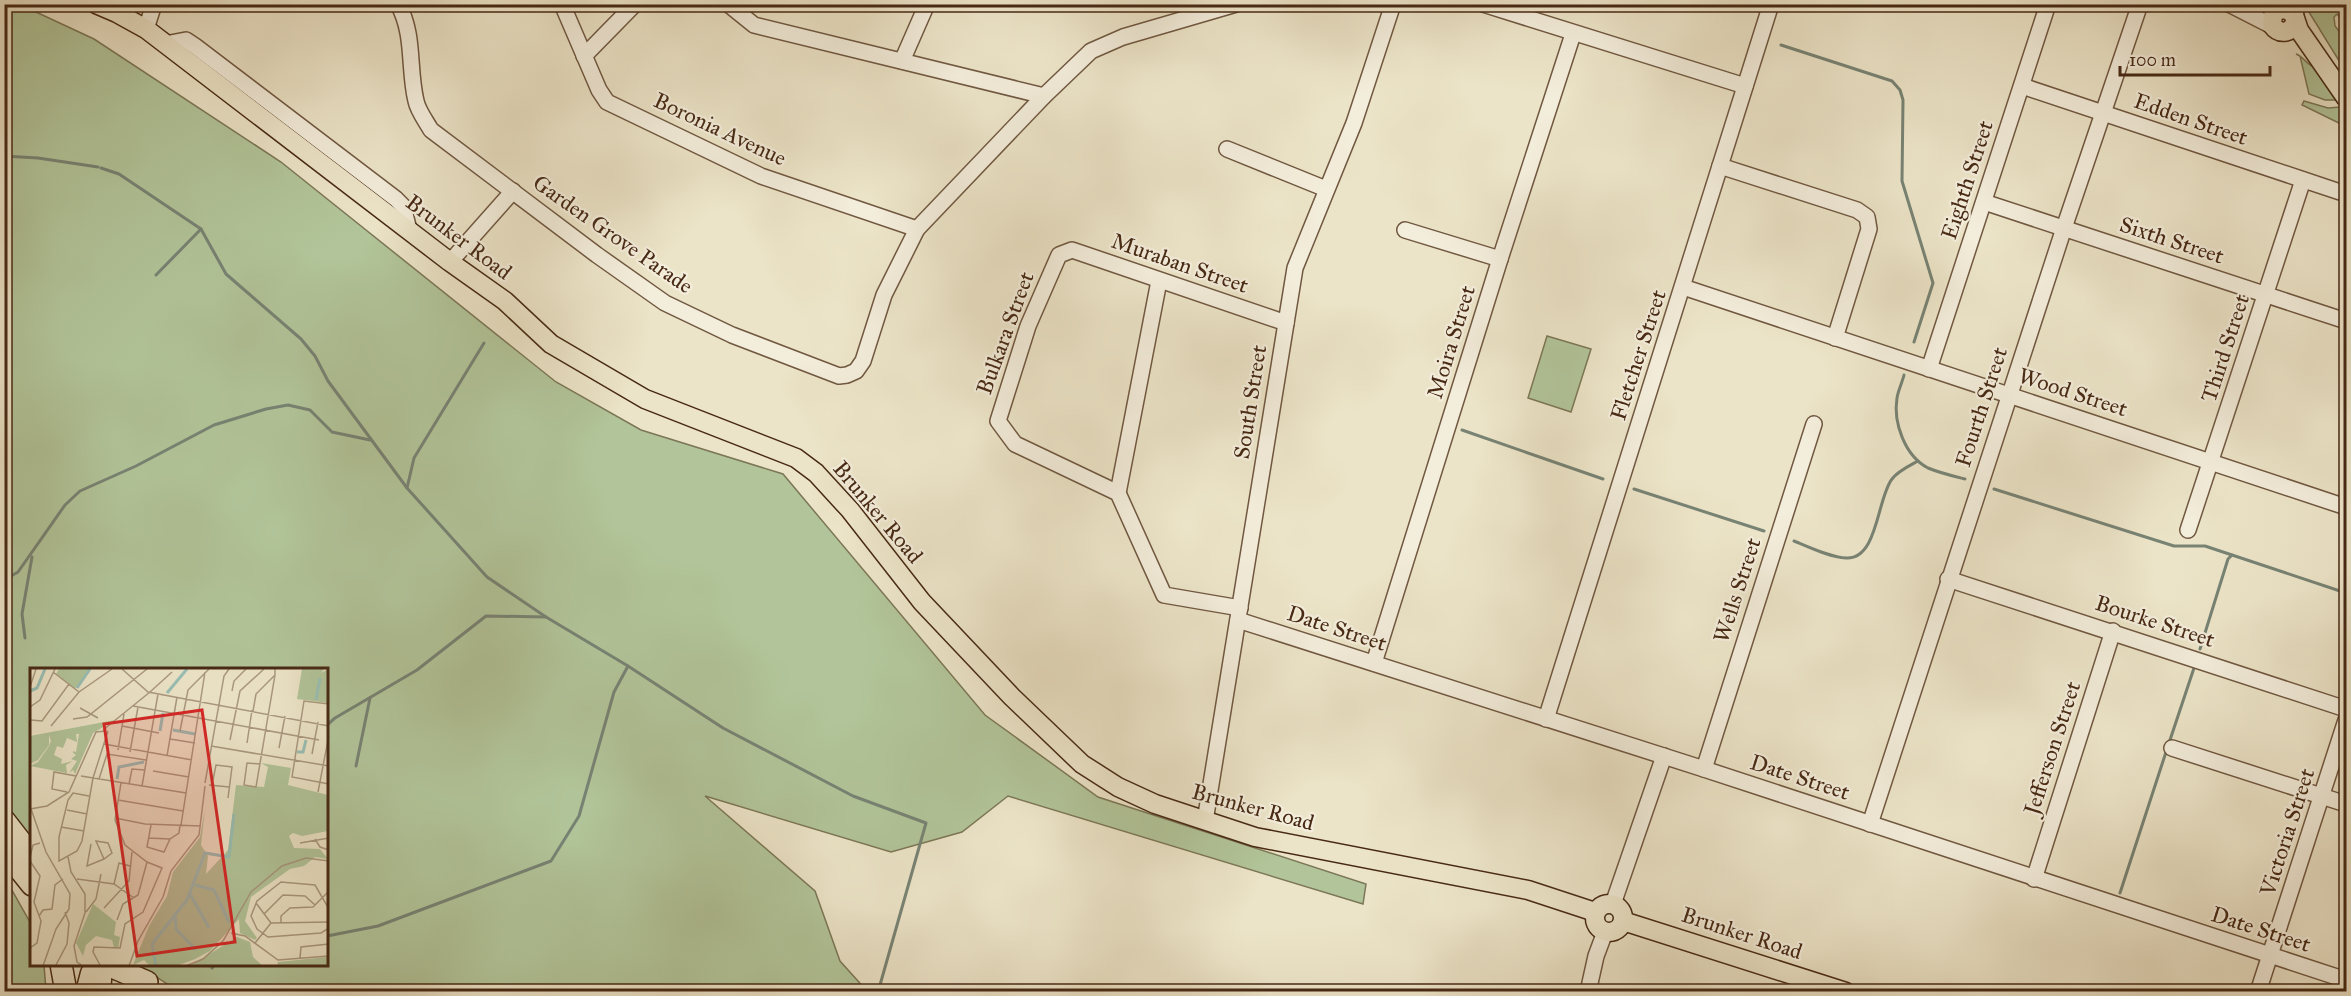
<svg xmlns="http://www.w3.org/2000/svg" width="2351" height="996" font-family="'IM FELL Great Primer',serif">
	<style>
		.green { fill: #b2c59a; stroke: #7c7757; stroke-width: 1.5 }
		.lines { fill: none; stroke-linecap: round; stroke-linejoin: round }
		.stream { stroke: #788374; stroke-width: 3 }
		.minor-casing { stroke: #705841; stroke-width: 18 }
		.major-casing { stroke: #472914; stroke-width: 21 }
		.highway-casing { stroke: #472914; stroke-width: 24 }
		.minor { stroke: #f3eddb; stroke-width: 15 }
		.major { stroke: #ece4c8; stroke-width: 18 }
		.highway { stroke: #ece4c8; stroke-width: 21 }
		.labels { text-anchor: middle; dominant-baseline: central; stroke-width: 4.5; stroke-linejoin: round; paint-order: stroke }
		.street-label { font-size: 22px; fill: #472914; stroke: #f3eddb }
		.inset-river { fill: none; stroke: #99bfb4; stroke-width: 3 }
		.inset-road { fill: none; stroke: #aa9980; stroke-width: 1.5 }
		.view { fill: #d62828; fill-opacity: 0.15; stroke: #d62828; stroke-width: 3 }
		.inset-edge { fill: none; stroke: #472914; stroke-width: 3 }
	</style>
	<rect width="100%" height="100%" fill="#ece4c8"/>
	<filter id="stains"><feTurbulence type="fractalNoise" baseFrequency=".00333" numOctaves="4"/><feColorMatrix values="0 0 0 0 .2 0 0 0 0 .09 0 0 0 0 .02 0 0 0 .5 -.17"/></filter>
	<radialGradient id="worn" r=".72"><stop offset=".6" stop-color="#630" stop-opacity="0"/><stop offset="1" stop-color="#630" stop-opacity=".3"/></radialGradient>
	<g class="green">
		<polygon points="2304,4 2346,5 2346,25 2337,14 2334,17 2335,26 2346,40 2346,72"/>
		<polygon points="4,5 21,5 94,39 281,162 556,382 641,430 783,474 985,715 1098,797 1366,884 1363,904 1008,796 962,832 891,852 705,796 815,891 840,961 867,991 179,992 139,965 327,964 327,669 32,669 31,843 5,805"/>
		<path d="M2296,54c7,2 10,10 18,13l22,33h-11l-16,-6 -9,-38z"/>
		<path d="M2304,101l24,7 12,-1c5,6 10,13 5,19l-43,-21z"/>
		<polygon points="1547,336 1591,349 1571,412 1528,398"/>
		<polygon points="4,876 31,924 32,964 44,965 46,991 5,991"/>
	</g>
	<g class="lines">
		<g class="stream">
			<polyline points="1781,45 1892,81 1900,90 1903,100 1902,181 1933,283 1914,342"/>
			<polyline points="4,156 38,158 98,167"/>
			<polyline points="101,168 119,174 201,229 226,274 301,339 315,356 328,381 407,488 487,577 546,617 628,666 723,728 853,796 926,823 878,992"/>
			<polyline points="156,275 201,229"/>
			<path d="M1904,375c-2,8 -6,16 -7,23 -4,25 8,58 31,70 12,5 25,8 37,11"/>
			<polyline points="1462,430 1603,479"/>
			<polyline points="407,488 414,458 484,343"/>
			<polyline points="1634,489 1764,531"/>
			<polyline points="1994,489 2174,546 2205,546 2346,593"/>
			<path d="M1794,541c15,6 35,16 52,17 32,2 31,-60 46,-79 6,-8 17,-13 26,-18"/>
			<polyline points="4,580 18,572 65,505 80,491 136,466 214,425 266,409 288,405 310,410 332,432 370,440"/>
			<polyline points="25,638 22,614 32,557"/>
			<polyline points="2200,649 2228,559 2232,555"/>
			<polyline points="327,725 335,718 417,670 486,616 546,617"/>
			<polyline points="2169,743 2195,665"/>
			<polyline points="356,766 370,698"/>
			<polyline points="2120,893 2167,749"/>
			<polyline points="327,936 378,926 551,861 579,816 614,692 628,666"/>
			<polyline points="212,968 215,964"/>
		</g>
		<g class="minor-casing">
			<g id="minor">
				<path d="M398,4c17,31 10,64 18,97 2,10 10,20 15,29l166,125 68,48 67,32 107,41 8,-1 9,-4 7,-10 21,-66 33,-66 127,-133 47,-45 32,-14 113,-33"/>
				<polyline points="562,4 599,90 607,102 761,176 917,229"/>
				<polyline points="728,4 754,25 1044,96"/>
				<polyline points="1483,4 1745,86"/>
				<polyline points="2229,4 2274,27"/>
				<polyline points="146,29 154,4"/>
				<polyline points="165,44 186,40 195,46 396,199 403,206 409,230"/>
				<polyline points="584,56 635,4"/>
				<polyline points="902,61 927,4"/>
				<polyline points="2022,86 2346,194"/>
				<polyline points="1227,149 1326,189"/>
				<polyline points="1720,166 1857,210 1867,217 1869,229 1835,338"/>
				<polyline points="1984,202 2346,321"/>
				<polyline points="1405,230 1500,259"/>
				<polyline points="450,262 513,191"/>
				<polyline points="1683,287 2346,507"/>
				<polyline points="1929,369 2048,4"/>
				<polyline points="1118,493 1159,281"/>
				<polyline points="2188,530 2303,180"/>
				<polyline points="1948,579 2346,709"/>
				<polyline points="1240,608 1164,595 1118,493 1015,444 998,421 1028,326 1059,255 1072,250 1286,323"/>
				<polyline points="1238,620 1704,769 2346,980"/>
				<polyline points="1374,663 1500,259 1573,34"/>
				<polyline points="1546,719 1771,4"/>
				<polyline points="2172,748 2346,804"/>
				<polyline points="1704,769 1814,424"/>
				<polyline points="1205,821 1295,268 1354,123 1393,4"/>
				<polyline points="1870,824 2064,228 2140,4"/>
				<polyline points="2034,879 2113,631"/>
				<polyline points="1613,904 1664,756"/>
				<polyline points="1588,992 1596,956 1605,932"/>
				<polyline points="2258,992 2346,720"/>
			</g>
		</g>
		<g class="major-casing">
			<g id="major">
				<polyline points="96,4 117,13 146,29 450,262 505,301 551,344 645,399 796,458 816,473 850,510 922,602 1012,697 1082,764 1118,787 1155,804 1255,837 1528,890 1595,912"/>
				<polyline points="2295,4 2294,15 2299,30 2346,98"/>
				<path d="M2294,15l-7,-6 -9,1 -5,5 -1,10c7,10 19,9 23,-3"/>
				<circle cx="1609" cy="918" r="14"/>
				<polyline points="1623,921 1846,992"/>
				<polyline points="85,992 90,973 102,965"/>
				<polyline points="98,992 102,981 102,965"/>
			</g>
		</g>
		<g class="highway-casing">
			<g id="highway">
				<polyline points="4,820 32,856"/>
				<polyline points="4,850 32,885"/>
				<polyline points="61,964 66,992"/>
				<polyline points="102,965 110,966 147,982"/>
			</g>
		</g>
		<use href="#minor" class="minor"/>
		<use href="#major" class="major"/>
		<use href="#highway" class="highway"/>
	</g>
	<g class="labels">
		<g class="street-label">
			<text transform="translate(2191 119) rotate(19)">Edden Street</text>
			<text transform="translate(720 129) rotate(25)">Boronia Avenue</text>
			<text transform="translate(1967 180) rotate(-72)">Eighth Street</text>
			<text transform="translate(613 234) rotate(35)">Garden Grove Parade</text>
			<text transform="translate(459 237) rotate(37)">Brunker Road</text>
			<text transform="translate(2172 240) rotate(18)">Sixth Street</text>
			<text transform="translate(1180 263) rotate(19)">Muraban Street</text>
			<text transform="translate(1005 333) rotate(-70)">Bulkara Street</text>
			<text transform="translate(1451 342) rotate(-73)">Moira Street</text>
			<text transform="translate(2225 348) rotate(-72)">Third Street</text>
			<text transform="translate(1638 355) rotate(-72)">Fletcher Street</text>
			<text transform="translate(2073 392) rotate(18)">Wood Street</text>
			<text transform="translate(1250 402) rotate(-81)">South Street</text>
			<text transform="translate(1981 407) rotate(-72)">Fourth Street</text>
			<text transform="translate(878 512) rotate(50)">Brunker Road</text>
			<text transform="translate(1737 590) rotate(-72)">Wells Street</text>
			<text transform="translate(2155 621) rotate(18)">Bourke Street</text>
			<text transform="translate(1337 628) rotate(18)">Date Street</text>
			<text transform="translate(2052 748) rotate(-72)">Jefferson Street</text>
			<text transform="translate(1800 777) rotate(18)">Date Street</text>
			<text transform="translate(1253 807) rotate(15)">Brunker Road</text>
			<text transform="translate(2287 832) rotate(-72)">Victoria Street</text>
			<text transform="translate(2261 929) rotate(18)">Date Street</text>
			<text transform="translate(1742 933) rotate(18)">Brunker Road</text>
		</g>
	</g>
	<g transform="translate(30 668)">
		<rect width="298" height="298" fill="#ece4c8"/>
		<path d="M29,1h31l-15,20 -19,-15zM272,1h22l-3,4 7,-4v34l-31,-4zM85,52l-22,13 -17,1 1,8 -10,-4 -4,10 -6,-2 -3,9 8,4 -1,5 12,-3 -7,4 1,8 -37,-7 8,-4 11,-16 2,-5 -2,-6v10l-11,15 -8,4v-28zM60,64l3,1 -18,41 -2,-4 -4,3 12,-18 -4,6 -6,-2 5,-4 -3,-2v-2l3,1 3,-18zM231,95l30,5 -3,17 40,10v36l-26,5 -9,-3 -4,3 5,12 26,1 8,10 -13,-2 -11,9 -14,3 -39,28 -6,24 12,17 -2,2 -15,-7 -1,-14 -29,32 -15,8 -19,7h-26l-6,-6 -11,5 16,-39 18,-30 6,-24 27,-35 5,-28 -4,36 7,11 -2,18 22,-24 8,-65 28,2 4,-20zM63,236l23,18 -2,13 6,2 -2,11 -4,-1 -2,-7 -16,-4 -10,9 -3,11 -7,-13zM207,269l13,5 3,15 10,9h-73zM298,289v9h-51l1,-4z" fill="#b2c59a"/>
		<path class="inset-river" d="M47,20l13,-19M0,23l7,-3 8,-19M137,25l20,-24M286,32l4,-22M143,62l22,4M130,63l3,-18M267,84h6l3,-12M87,111l2,-12 25,-5M165,217l19,5 15,32M160,226l19,34M145,245l1,16 20,21M122,276l35,-44 18,-47 24,4 5,-43M122,276l4,22"/>
		<path class="inset-road" d="M92,1l26,23 181,34M23,4l26,20M0,19l6,-18M202,23l2,-10 12,-12M120,24l22,-20M299,36l-25,-3 -12,76 37,7M103,38l186,34M0,39l10,-7 15,-31M50,40l18,10M223,43l3,-17 19,-19M43,51l14,-2 60,-48M1,52l11,1 27,-37M21,58l28,-34 33,-23M92,58l37,7M73,62l47,-38M150,63l8,-41 21,-21M140,71l25,4M200,72l10,-49 24,-22M217,75l5,-33M74,76l88,16M181,78l118,20M249,80l6,-32M88,82l6,-36M100,84l8,-45M282,86l6,-32M137,88l10,-59M230,96l-13,-1 -3,22 12,2 19,-112v-6M123,103l36,6M51,108l105,17M69,111l8,-25 39,6M175,115l19,-107 5,-7M99,116l3,-15 13,1M179,117l20,2M182,117l4,-20 16,2 -4,31M112,118l16,-92M37,124l-15,-3 2,-17 22,4M288,124l11,-57M59,128l-16,-3 -5,7 -9,37v24l18,-10 5,-10 11,-63 15,-47M88,132l65,11M0,138l16,46 24,42 -1,15 -13,20 -13,37M0,141l17,-3 22,-14 27,-60 10,-1M37,142l20,4M85,150l30,6 56,2M121,157l-4,22 17,5 6,-13 9,-6 1,-8M151,157l24,-153M31,159l23,4M118,170l22,1M285,171l5,8 9,3M66,173l12,2 4,10 -8,6zM270,175l29,-5M61,176l-4,22 17,-7M0,189l3,-12 7,-2M38,189l3,15 14,22v19l-11,33 3,16 6,4M0,193l10,15 -6,26 7,19 -4,22 -7,5M47,211l37,5 20,14M84,216l5,-21 11,3M226,235l15,20M74,240l25,-27 3,-29M299,241l-14,-24 -34,-3 -24,19 -6,15 6,13 11,8 53,-4 8,-5M56,244l10,-13 5,-25M234,246l19,-19 22,1 10,9M9,248l4,-6 9,-1 3,-24 8,-6M87,252l6,-16 15,-9 9,-33M251,255v-7l9,-8 23,-1 16,-16M201,265l14,3 33,24 51,-4M225,275l16,-20 58,-1M270,290l1,-11 28,-3M26,297l11,-21 2,-21 -4,-11M70,297l-7,-13 1,-5 26,1 5,-24 18,-12 19,-44 -15,-6 -22,-17 -10,-25 6,-37M99,298l9,-25 25,-44 8,-26 28,-36 6,-49M156,298l17,-7 20,-18 28,-49 31,-26 24,-8 23,3"/>
		<path class="view" d="M172,42l33,232 -98,14 -33,-232z"/>
		<rect width="298" height="298" class="inset-edge"/>
	</g>
	<rect width="2351" height="996" fill="none" stroke="#ece4c8" stroke-width="24"/>
	<rect x="6" y="6" width="2339" height="984" fill="none" stroke="#472914" stroke-width="3"/>
	<rect x="12" y="12" width="2327" height="972" fill="none" stroke="#472914" stroke-width="1.5"/>
	<path d="M2120 66v9h150v-9" fill="none" stroke="#472914" stroke-width="3"/>
	<text x="2129" y="66" font-size="18" fill="#472914" stroke="#f3eddb" stroke-width="4.5" paint-order="stroke">100 m</text>
	<rect width="100%" height="100%" filter="url(#stains)"/>
	<rect width="100%" height="100%" fill="url(#worn)"/>
</svg>
